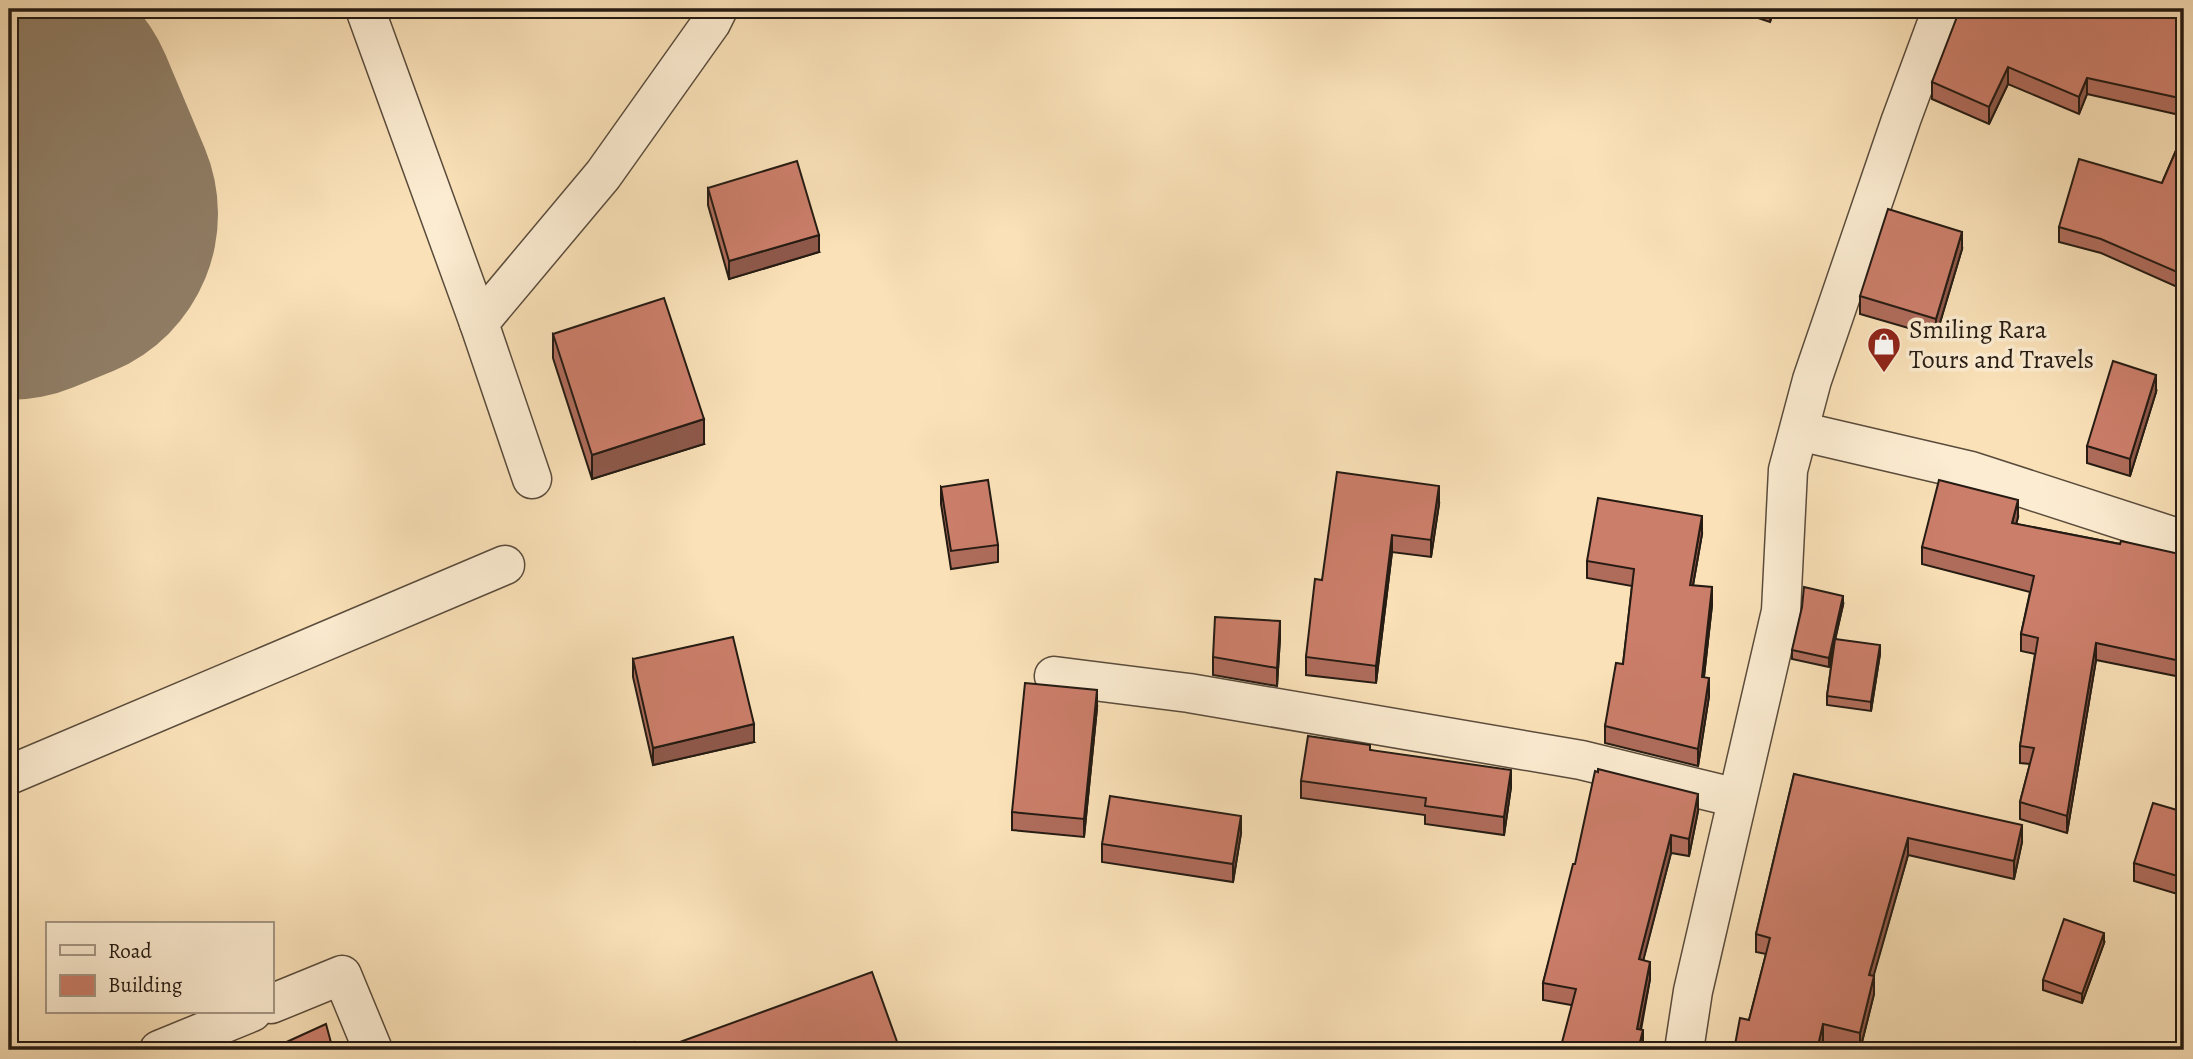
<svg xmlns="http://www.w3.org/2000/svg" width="2193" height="1059" font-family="Alegreya,serif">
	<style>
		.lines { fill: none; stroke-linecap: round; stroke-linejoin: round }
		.runway { stroke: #907e66; stroke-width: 340 }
		.minor-casing { stroke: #5a4c3c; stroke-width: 41 }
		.minor { stroke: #fcecd1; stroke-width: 38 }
		.wall { fill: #af6c5b; stroke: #251b13; stroke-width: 2 }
		.shaded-wall { fill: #8e584a; stroke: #251b13; stroke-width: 2 }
		.building { fill: #cb7e6a; stroke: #251b13; stroke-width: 2 }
		.labels { text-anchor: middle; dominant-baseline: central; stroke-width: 7; stroke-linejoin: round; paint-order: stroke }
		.poi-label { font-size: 26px; fill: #251b13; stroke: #fcecd1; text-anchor: start }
	</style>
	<rect width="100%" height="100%" fill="#fae1b8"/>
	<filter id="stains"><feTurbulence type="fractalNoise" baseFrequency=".00286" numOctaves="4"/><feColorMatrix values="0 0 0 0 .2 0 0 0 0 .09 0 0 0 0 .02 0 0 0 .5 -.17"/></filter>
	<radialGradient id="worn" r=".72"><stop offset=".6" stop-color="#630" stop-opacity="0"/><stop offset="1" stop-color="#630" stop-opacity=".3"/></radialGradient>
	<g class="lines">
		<polyline class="runway" points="9,121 48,214 9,230"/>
		<g class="minor-casing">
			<g id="minor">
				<polyline points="365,9 479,323"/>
				<polyline points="1799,431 1971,471 2184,540"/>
				<polyline points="532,479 479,323 603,175 711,23 718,9"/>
				<polyline points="1054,676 1189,693 1581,760 1737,798"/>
				<polyline points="9,775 505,565"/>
				<polyline points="271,1004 342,975 373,1050"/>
				<polyline points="159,1050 252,1012"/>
				<polyline points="1684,1050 1693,991 1781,611 1788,470 1812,380 1901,120 1942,9"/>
			</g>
		</g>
		<use href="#minor" class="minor"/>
	</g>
	<g class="wall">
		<polygon points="1731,9 1774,9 1770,22"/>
		<polygon points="2184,9 2184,116 2087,94 2079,114 2008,84 1989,124 1932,99 1932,82 1976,14"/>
		<polygon points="2184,132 2184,290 2101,253 2059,242 2059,227 2162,183"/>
		<polygon points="708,188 819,252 729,279 708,205"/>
		<polygon points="1962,249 1936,336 1860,314 1860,296"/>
		<polygon points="553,334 704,444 592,479 553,358"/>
		<polygon points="2156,392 2130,476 2087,463 2087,446"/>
		<polygon points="941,487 998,545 998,562 951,569 941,504"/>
		<polygon points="1439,504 1431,557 1392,552 1376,683 1306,675 1306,657 1322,580"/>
		<polygon points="2018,517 2016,524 2120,544 2184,555 2184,653 2182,653 2176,676 2096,660 2067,833 2020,819 2020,802 2030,764 2020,763 2020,746 2035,654 2021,651 2021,634 2030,592 1922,564 1922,547"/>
		<polygon points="1702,534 1693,585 1712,605 1704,677 1709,696 1698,766 1605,743 1605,726 1623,664 1632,586 1587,578 1587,561"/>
		<polygon points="1843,605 1835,639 1880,654 1871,711 1827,705 1827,696 1835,640 1829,667 1792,659 1792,650"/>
		<polygon points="1280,638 1277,686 1213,675 1213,657"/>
		<polygon points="633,659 754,742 653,765 633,677"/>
		<polygon points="1097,708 1084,837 1012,830 1012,812"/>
		<polygon points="1370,750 1511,787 1504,835 1425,824 1425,815 1301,798 1301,781"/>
		<polygon points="1794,774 2022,842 2014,879 1908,855 1873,976 1874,994 1860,1050 1823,1042 1821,1050 1734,1050 1749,1020 1766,954 1756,952 1756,934"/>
		<polygon points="1698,811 1689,856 1671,853 1643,960 1650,979 1641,1030 1643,1048 1571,1005 1543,1000 1543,983 1575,864"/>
		<polygon points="2184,812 2184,896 2134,881 2134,863"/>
		<polygon points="1241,833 1233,882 1102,862 1102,844"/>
		<polygon points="2104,943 2082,1003 2043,990 2043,980"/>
	</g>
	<g class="shaded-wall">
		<polygon points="1770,9 1774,9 1770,22"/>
		<polygon points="2008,67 2008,84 1989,124 1989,107"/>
		<polygon points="2087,78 2087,94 2079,114 2079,97"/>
		<polygon points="1962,232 1962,249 1936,336 1936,319"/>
		<polygon points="819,235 819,252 729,279 729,261"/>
		<polygon points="2156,375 2156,392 2130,476 2130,459"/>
		<polygon points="704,419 704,444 592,479 592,455"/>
		<polygon points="1439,486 1439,504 1431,557 1431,540"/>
		<polygon points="2018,500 2018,517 2012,540 2012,523"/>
		<polygon points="1702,516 1702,534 1690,602 1690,585"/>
		<polygon points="1392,535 1392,552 1376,683 1376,666"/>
		<polygon points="1712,587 1712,605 1702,694 1702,677"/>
		<polygon points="1843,596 1843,605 1829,667 1829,658"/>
		<polygon points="1280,621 1280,638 1277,686 1277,668"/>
		<polygon points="2182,636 2182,653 2176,676 2176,660"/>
		<polygon points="2096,643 2096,660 2067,833 2067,816"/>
		<polygon points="1880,645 1880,654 1871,711 1871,702"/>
		<polygon points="1709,678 1709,696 1698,766 1698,749"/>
		<polygon points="1097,690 1097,708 1084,837 1084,819"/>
		<polygon points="754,724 754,742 653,765 653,748"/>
		<polygon points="1511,770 1511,787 1504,835 1504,817"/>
		<polygon points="1698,794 1698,811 1689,856 1689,839"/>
		<polygon points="1241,816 1241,833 1233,882 1233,864"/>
		<polygon points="2022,825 2022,842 2014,879 2014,861"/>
		<polygon points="1671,835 1671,853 1639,977 1639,959"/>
		<polygon points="1908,838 1908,855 1869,992 1869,975"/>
		<polygon points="2104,933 2104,943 2082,1003 2082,994"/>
		<polygon points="1650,962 1650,979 1637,1046 1637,1029"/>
		<polygon points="1874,976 1874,994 1860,1050 1860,1033"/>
		<polygon points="1823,1024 1823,1042 1821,1050 1817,1050"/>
		<polygon points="1643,1030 1643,1048 1642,1050 1638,1050"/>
	</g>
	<g class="building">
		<polygon points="1960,9 1965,9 1976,14 1977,9 2184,9 2184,99 2087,78 2079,97 2008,67 1989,107 1932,82"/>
		<polygon points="2184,132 2184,275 2101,239 2059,227 2079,159 2162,183"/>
		<polygon points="797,161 819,235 729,261 708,188"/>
		<polygon points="1888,209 1962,232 1936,319 1860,296"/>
		<polygon points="664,298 704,419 592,455 553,334"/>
		<polygon points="2113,361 2156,375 2130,459 2087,446"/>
		<polygon points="1337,472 1439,486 1431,540 1392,535 1376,666 1306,657 1315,579 1322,580"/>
		<polygon points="988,480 998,545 951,551 941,487"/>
		<polygon points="1939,480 2018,500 2012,523 2120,544 2121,541 2184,555 2184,636 2182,636 2176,660 2096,643 2067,816 2020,802 2034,748 2020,746 2038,638 2021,634 2034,576 1922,547"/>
		<polygon points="1598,498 1702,516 1690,585 1712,587 1702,677 1709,678 1698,749 1605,726 1616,663 1623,664 1634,569 1587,561"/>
		<polygon points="1804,587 1843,596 1829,658 1792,650 1802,607"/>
		<polygon points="1215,617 1280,621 1277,668 1213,657"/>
		<polygon points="733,637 754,724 653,748 633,659"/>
		<polygon points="1835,639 1880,645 1871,702 1827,696"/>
		<polygon points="1025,683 1097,690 1084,819 1012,812"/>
		<polygon points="1308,736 1370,745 1370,750 1511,770 1504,817 1425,806 1426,798 1301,781"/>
		<polygon points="1598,769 1698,794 1689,839 1671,835 1639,959 1650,962 1637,1029 1643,1030 1638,1050 1560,1050 1576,989 1543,983 1573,864 1575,864 1595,771 1598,772"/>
		<polygon points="1794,774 2022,825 2014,861 1908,838 1869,975 1874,976 1860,1033 1823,1024 1817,1050 1734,1050 1740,1018 1749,1020 1770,938 1756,934"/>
		<polygon points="1110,796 1241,816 1233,864 1102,844"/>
		<polygon points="2153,803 2184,812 2184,878 2134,863"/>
		<polygon points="2064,919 2104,933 2082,994 2043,980"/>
		<polygon points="872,972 900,1050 658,1050"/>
		<polygon points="326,1024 333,1050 269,1050"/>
		<polygon points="634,1042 636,1050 607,1050"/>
	</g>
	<defs>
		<g id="shop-pin" transform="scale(1.75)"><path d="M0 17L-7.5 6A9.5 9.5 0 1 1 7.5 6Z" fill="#8f2418" stroke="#fcecd1"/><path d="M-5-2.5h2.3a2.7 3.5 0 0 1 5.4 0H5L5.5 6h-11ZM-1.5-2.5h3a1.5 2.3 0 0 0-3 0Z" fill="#fff"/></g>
	</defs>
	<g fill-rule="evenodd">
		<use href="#shop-pin" x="1884" y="344"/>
	</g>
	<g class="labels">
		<g class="poi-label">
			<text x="1909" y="329">Smiling Rara<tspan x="1909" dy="30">Tours and Travels</tspan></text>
		</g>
	</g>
	<rect width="2193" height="1059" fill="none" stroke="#fae1b8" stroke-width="35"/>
	<rect x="10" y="10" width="2172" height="1038" fill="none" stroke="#251b13" stroke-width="3.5"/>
	<rect x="18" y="18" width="2158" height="1024" fill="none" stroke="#251b13" stroke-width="2"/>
	<rect x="46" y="922" width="228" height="91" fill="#fcecd1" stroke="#a69885" stroke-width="2"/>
	<rect x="60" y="945" width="35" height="10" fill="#fcecd1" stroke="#a69885" stroke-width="2"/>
	<text x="108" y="958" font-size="21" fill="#251b13">Road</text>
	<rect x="60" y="975" width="35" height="21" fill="#cb7e6a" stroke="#a69885" stroke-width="2"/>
	<text x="108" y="992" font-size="21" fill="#251b13">Building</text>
	<rect width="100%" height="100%" filter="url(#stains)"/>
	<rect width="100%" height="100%" fill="url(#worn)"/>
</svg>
